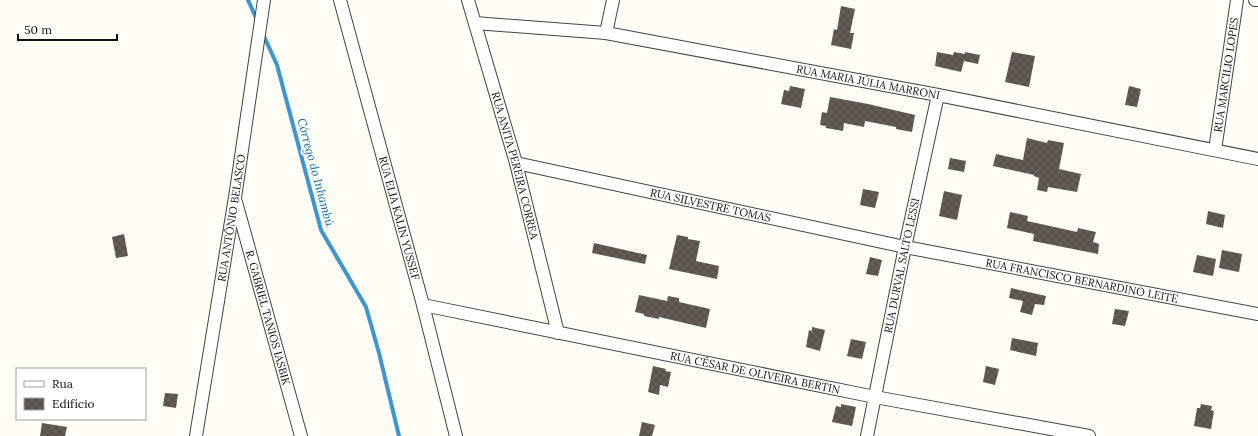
<svg xmlns="http://www.w3.org/2000/svg" width="1258" height="436" font-family="Lora,serif">
<defs>
<pattern id="building-cross-hatch" width="8" height="8" patternUnits="userSpaceOnUse"><rect width="8" height="8" fill="#5a524d"/><path d="M0 0l8 8M0 8l8-8" fill="none" stroke="#6d6662"/></pattern>
</defs>
<rect width="100%" height="100%" fill="#fffdf5"/>
<g fill="none" stroke-linecap="round" stroke-linejoin="round">
<g stroke="#3f96cf" stroke-width="4">
<polyline points="248,0 257,20"/>
<polyline points="263,34 277,65 321,230 366,307 379,353 399,436"/>
</g>
</g>
<g fill="url(#building-cross-hatch)">
<polygon points="841,6 855,9 850,33 854,33 851,49 831,45 834,29 837,30"/>
<polygon points="937,52 953,55 954,52 965,54 965,52 980,55 978,64 964,61 961,72 935,66"/>
<polygon points="1012,52 1035,56 1029,87 1005,82"/>
<polygon points="790,86 805,89 801,108 781,104 784,90 789,91"/>
<polygon points="1129,86 1141,89 1137,107 1125,105"/>
<polygon points="830,97 868,104 915,115 912,132 896,129 896,127 865,121 864,127 844,123 843,131 826,128 826,126 820,125 822,112 827,113"/>
<polygon points="1027,138 1047,143 1048,140 1064,143 1059,169 1081,174 1077,192 1048,187 1047,192 1037,190 1039,178 1034,176 1034,175 993,166 996,154 1023,160"/>
<polygon points="950,158 966,161 964,172 948,169"/>
<polygon points="863,189 879,192 875,208 860,205"/>
<polygon points="944,191 962,195 957,220 939,216"/>
<polygon points="1208,211 1225,215 1223,228 1206,224"/>
<polygon points="1010,212 1028,216 1027,221 1050,226 1077,232 1078,228 1096,232 1093,242 1099,244 1098,254 1033,241 1034,234 1007,228"/>
<polygon points="124,234 128,256 116,258 112,237"/>
<polygon points="677,235 688,237 688,239 700,241 696,261 719,266 717,279 669,269"/>
<polygon points="594,243 647,255 645,264 592,253"/>
<polygon points="1222,250 1242,254 1239,272 1219,268"/>
<polygon points="1197,255 1216,259 1213,276 1193,272"/>
<polygon points="870,257 882,260 878,276 866,274"/>
<polygon points="1011,288 1046,296 1044,305 1035,304 1032,315 1020,312 1023,301 1009,298"/>
<polygon points="639,295 667,301 668,296 679,298 679,302 710,309 706,328 659,317 659,319 644,316 644,314 635,312"/>
<polygon points="1115,309 1129,311 1125,326 1112,324"/>
<polygon points="812,327 825,330 820,351 806,347 809,330 812,331"/>
<polygon points="1012,338 1038,343 1036,356 1010,350"/>
<polygon points="851,339 866,342 862,359 847,356"/>
<polygon points="653,366 666,369 665,371 671,372 668,387 660,385 659,395 648,392"/>
<polygon points="986,366 999,369 995,385 983,382"/>
<polygon points="165,393 178,394 176,408 163,406"/>
<polygon points="841,404 856,407 852,426 832,422 836,406 841,407"/>
<polygon points="1201,404 1212,406 1211,410 1214,411 1211,429 1194,426 1197,408 1200,408"/>
<polygon points="642,422 655,425 652,436 639,436"/>
<polygon points="42,423 67,427 65,436 40,436"/>
</g>
<g fill="none" stroke-linecap="round" stroke-linejoin="round">
<defs>
<g id="minor">
<path id="s1" d="M 340,0 L 423,305 L 456,436"/>
<path id="s2" d="M 468,0 L 516,163 L 558,333"/>
<polyline points="1255,0 1258,0"/>
<path id="s3" d="M 475,23 L 606,33 L 938,95 L 1258,159"/>
<polyline points="606,33 613,0"/>
<path id="s4" d="M 1215,150 L 1237,0"/>
<path id="s5" d="M 516,163 L 905,247 L 1258,314"/>
<path id="s6" d="M 236,202 L 301,436"/>
<path id="s7" d="M 423,305 L 875,397 L 1089,436"/>
<path id="s8" d="M 196,436 L 236,191 L 264,0"/>
<path id="s9" d="M 867,436 L 905,247 L 938,95"/>
</g>
</defs>
<use href="#minor" stroke="#444" stroke-width="14"/>
<use href="#minor" stroke="#fff" stroke-width="12"/>
</g>
<g text-anchor="middle" dominant-baseline="central" stroke-width="4" stroke-linejoin="round" paint-order="stroke">
<g font-size="11" fill="#111" stroke="#fff">
<text stroke="none"><textPath href="#s4" startOffset="76">RUA MARCILIO LOPES</textPath></text>
<text stroke="none"><textPath href="#s3" startOffset="398">RUA MARIA JÚLIA MARRONI</textPath></text>
<text stroke="none"><textPath href="#s2" startOffset="172">RUA ANITA PEREIRA CORREA</textPath></text>
<text stroke="none"><textPath href="#s5" startOffset="199">RUA SILVESTRE TOMAS</textPath></text>
<text stroke="none"><textPath href="#s8" startOffset="221">RUA ANTÔNIO BELASCO</textPath></text>
<text stroke="none"><textPath href="#s1" startOffset="226">RUA ELIA KALIN YUSSEF</textPath></text>
<text stroke="none"><textPath href="#s9" startOffset="174">RUA DURVAL SALTO LESSI</textPath></text>
<text stroke="none"><textPath href="#s5" startOffset="578">RUA FRANCISCO BERNARDINO LEITE</textPath></text>
<text stroke="none"><textPath href="#s6" startOffset="120">R. GABRIEL TANIOS IASBIK</textPath></text>
<text stroke="none"><textPath href="#s7" startOffset="339">RUA CÉSAR DE OLIVEIRA BERTIN</textPath></text>
</g>
<g font-size="12" font-style="italic" fill="#1768a6" stroke="#fff">
<text transform="translate(316 172) rotate(75)">Córrego do Inhambú</text>
</g>
</g>
<rect x="16" y="368" width="130" height="52" fill="#ffffff" stroke="#a0a0a0"/>
<rect x="24" y="381" width="20" height="6" fill="#ffffff" stroke="#a0a0a0"/>
<text x="52" y="388" font-size="12" fill="#111111">Rua</text>
<rect x="24" y="398" width="20" height="12" fill="url(#building-cross-hatch)" stroke="#a0a0a0"/>
<text x="52" y="408" font-size="12" fill="#111111">Edifício</text>
<path d="M18 34v6h99v-6" fill="none" stroke="#111111" stroke-width="2"/>
<text x="24" y="34" font-size="12" fill="#111111" stroke="#ffffff" stroke-width="3" paint-order="stroke">50 m</text>
</svg>
